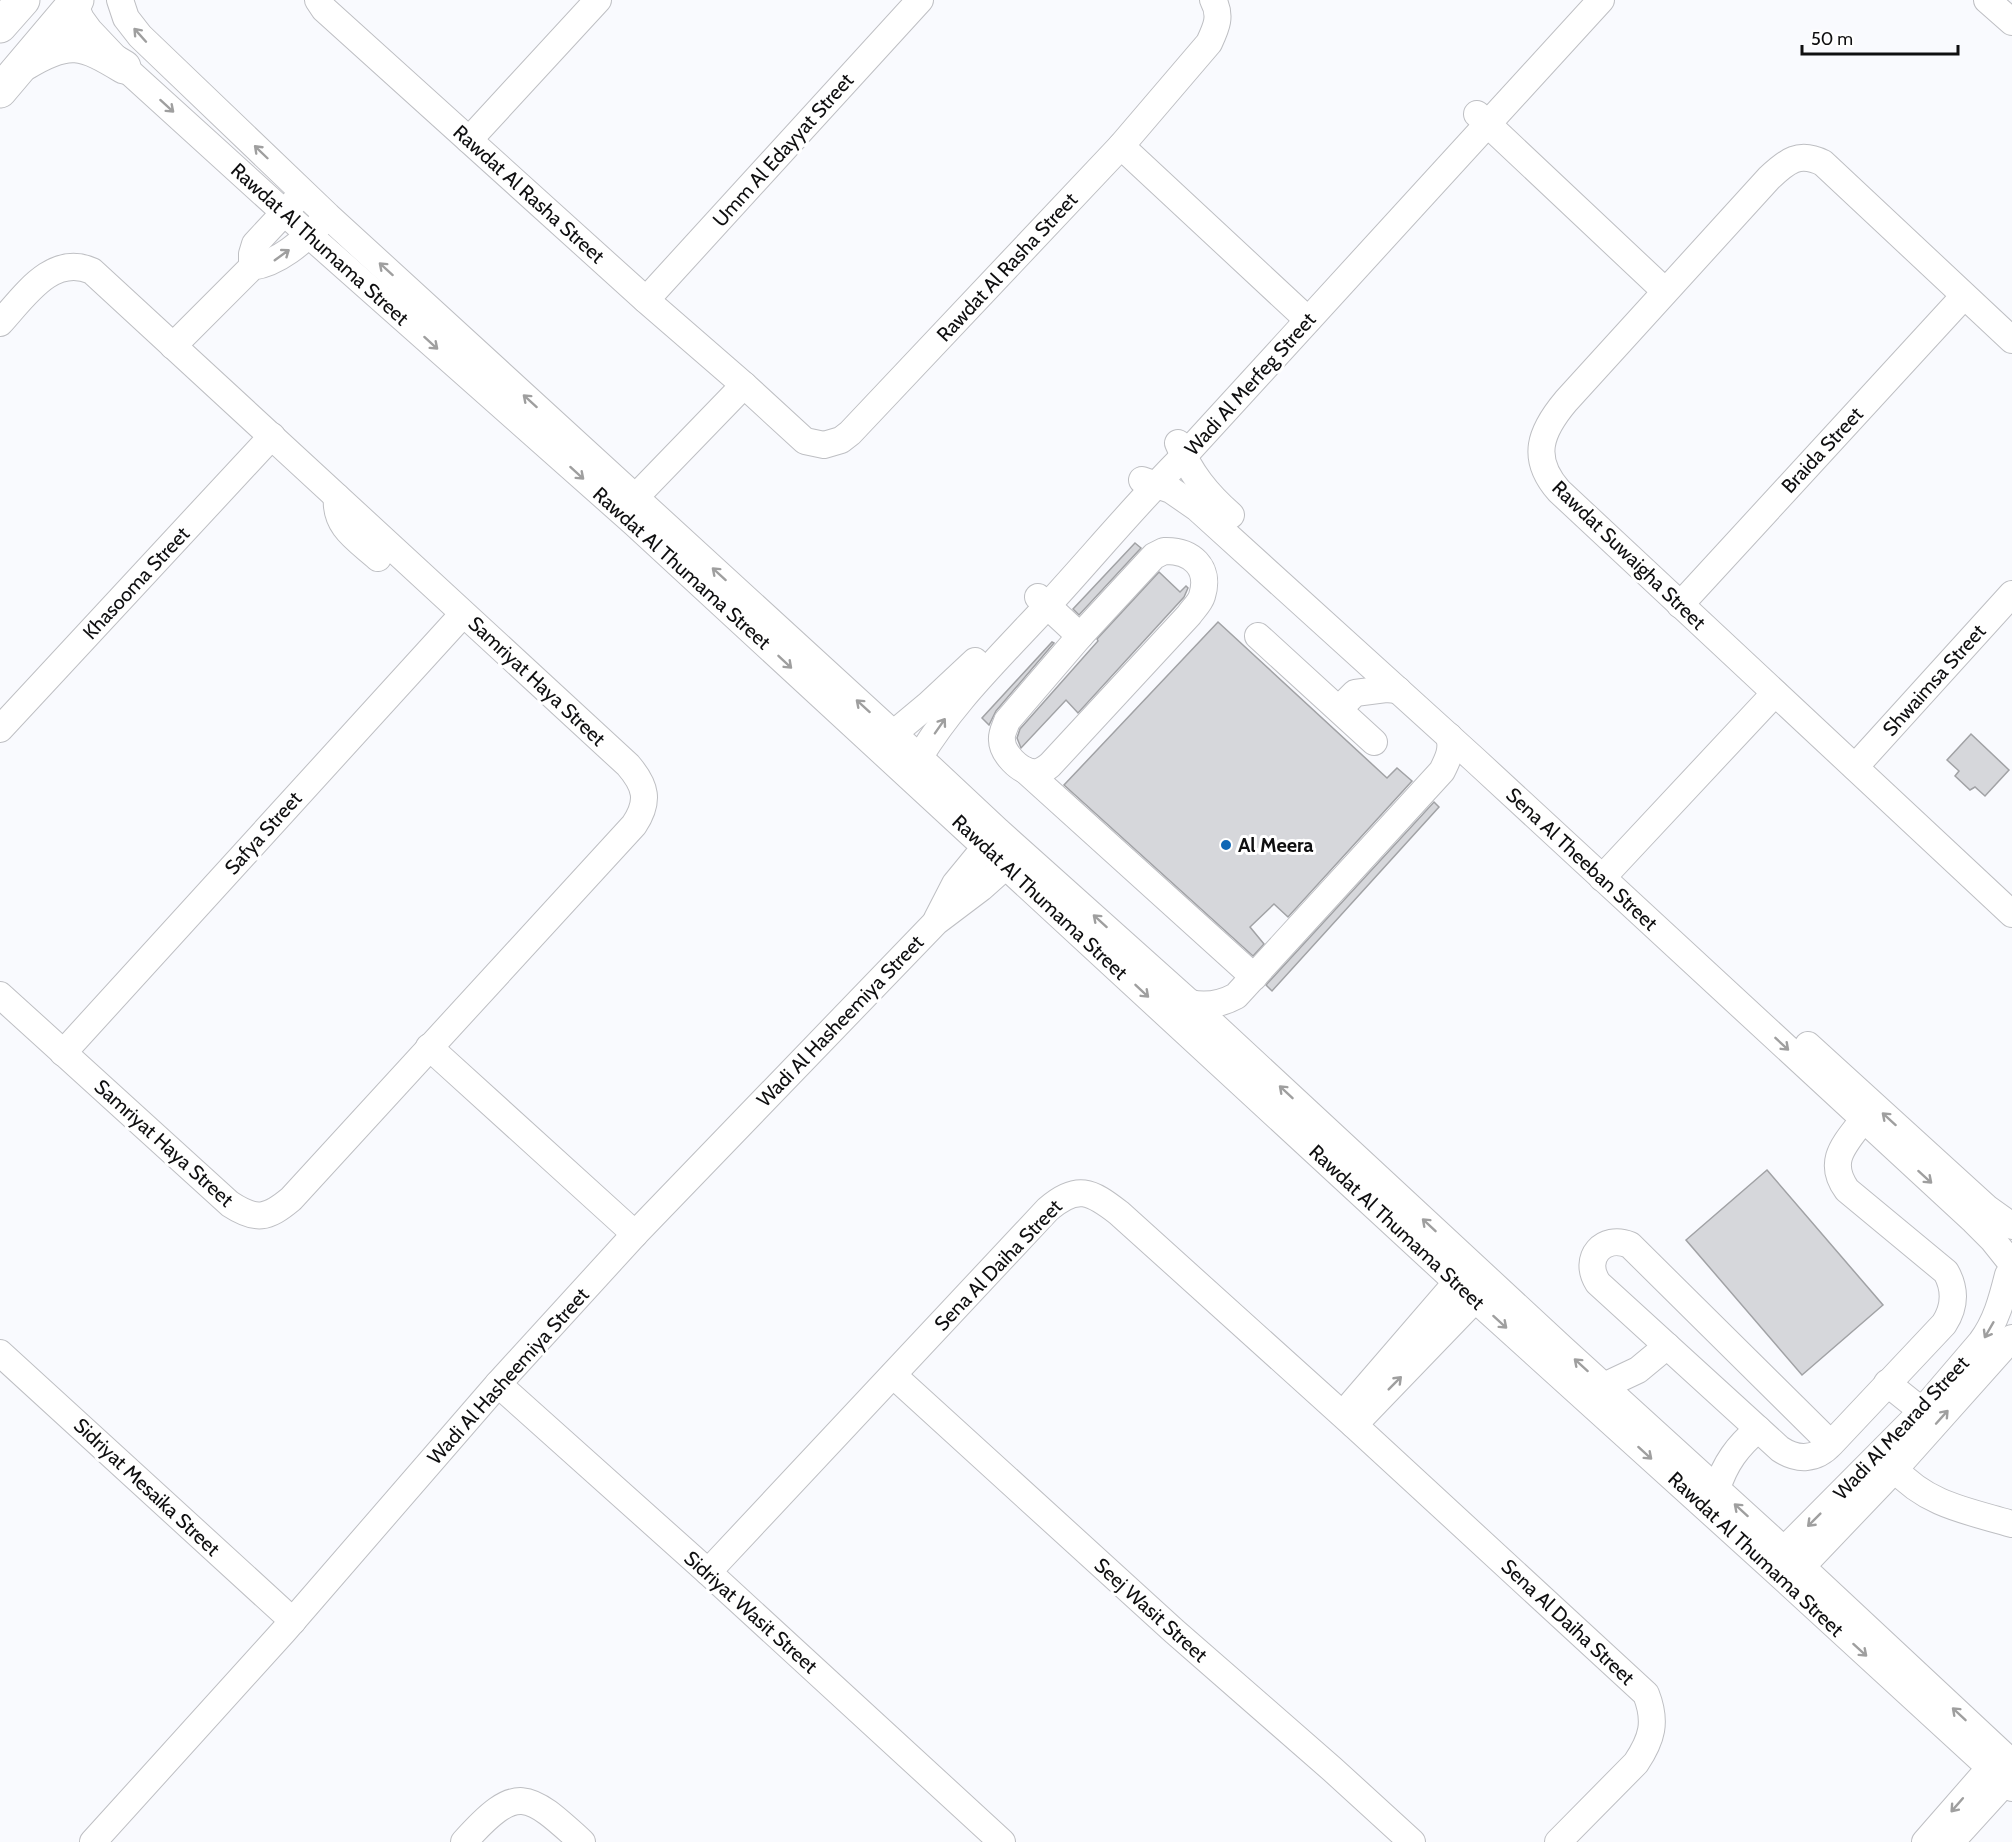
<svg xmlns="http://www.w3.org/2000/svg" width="2012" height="1842" font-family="Cabin,sans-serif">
<rect width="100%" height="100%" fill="#f9fafe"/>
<g fill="#d6d7db" stroke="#a1a2a5" stroke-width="1.5">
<polygon points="1135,543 1141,548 1079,615 1073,609"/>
<polygon points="1159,572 1180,592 1186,586 1188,588 1184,597 1078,713 1066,700 1021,748 1017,738 1020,729 1098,641 1097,639"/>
<polygon points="1218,622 1387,778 1397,768 1412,781 1288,917 1274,904 1250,927 1264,944 1253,956 1064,785"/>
<polygon points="1052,642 1054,643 996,711 989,725 982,718"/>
<polygon points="1971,734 2009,770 1985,796 1975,787 1970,790 1955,776 1959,771 1947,760"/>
<polygon points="1434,802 1439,807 1272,991 1266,985"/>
<polygon points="1767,1170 1883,1305 1802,1375 1686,1240"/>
</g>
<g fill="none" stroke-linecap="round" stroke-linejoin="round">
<defs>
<g id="minor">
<polyline points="120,0 126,18 140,36 328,216 919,757 998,831 1190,1003 1562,1348 1784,1550 2012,1763"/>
<path d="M 318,0 L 324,9 L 646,300 L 744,385 L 805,441 L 824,445 L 841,440 L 850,433 L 1121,146 L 1209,43 C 1216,28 1222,16 1213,0"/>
<polyline points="1987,0 2012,22"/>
<polyline points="74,3 81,19 89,30 124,67 309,235 634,523 1476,1300 1769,1565 2012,1788"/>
<polyline points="1477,114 1665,291"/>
<polyline points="469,140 598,0"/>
<polyline points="1121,146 1308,320"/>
<polyline points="252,267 252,254 255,244 296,200"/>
<polyline points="646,300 920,0"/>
<path d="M 0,323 C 24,297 52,253 92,271 L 628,765 C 646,786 650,801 634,825 L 291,1199 C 267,1219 256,1221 230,1204 L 0,995"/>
<path d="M 2012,340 L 1823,163 C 1799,151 1787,161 1769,178 L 1566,401 C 1540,432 1530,458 1559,491 L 2012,914"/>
<path d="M 173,346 L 252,267 C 279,263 302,242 321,223"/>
<path d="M 1178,443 C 1190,473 1207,494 1231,515"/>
<polyline points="1142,480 1171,490 1197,508 1475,760 1974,1221 1992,1239 2008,1259"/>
<path d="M 337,497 C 334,527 358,540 378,558"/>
<polyline points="623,510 744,385"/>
<path d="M 1164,551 C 1191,550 1211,567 1202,596 C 1200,603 1193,609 1189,615 L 1050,765 C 1045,769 1040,773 1033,772 C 1020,772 1002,753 1002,740 C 1001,734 1005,727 1007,721 L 1080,636 L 1154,556 Z"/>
<polyline points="1038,597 1080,636"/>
<polyline points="1680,605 1964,296"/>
<polyline points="1258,636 1374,742"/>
<polyline points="1339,709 1355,693 1386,689 1398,690"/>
<polyline points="0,729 272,436"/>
<polyline points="881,744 929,704 975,661"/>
<polyline points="1855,767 2012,594"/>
<path d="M 912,770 C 947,707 999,658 1048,605 C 1093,556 1136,504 1183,457 L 1601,0"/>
<polyline points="1025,770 1254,977"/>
<polyline points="1602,878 1775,693"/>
<polyline points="937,919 955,884 996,834"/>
<path d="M 1190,1003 C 1207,1007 1221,1004 1236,996 L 1442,771 C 1448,759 1453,749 1449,736"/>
<polyline points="1808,1045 1987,1208 2012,1226"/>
<polyline points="429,1047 635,1234"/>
<polyline points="63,1053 463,614"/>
<polyline points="0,1353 293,1621"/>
<polyline points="893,1375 1174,1631 1332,1769 1412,1842"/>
<polyline points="1887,1383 1922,1411"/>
<polyline points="498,1384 708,1572 1002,1842"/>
<polyline points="1604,1386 1638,1370 1667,1346"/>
<polyline points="1349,1407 1468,1269"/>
<polyline points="1354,1425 1487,1287"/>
<path d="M 1831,1444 L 1630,1245 C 1603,1234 1582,1258 1598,1283 L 1780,1449 C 1798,1461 1816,1460 1831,1444 L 1944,1324 C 1955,1307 1956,1290 1946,1272 L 1847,1190 C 1826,1161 1845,1144 1863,1120"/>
<path d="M 1895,1469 C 1927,1505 1968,1511 2012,1524"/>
<path d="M 1717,1489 C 1725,1463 1738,1446 1758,1429"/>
<path d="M 1773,1561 L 1922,1411 L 1981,1342 C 1996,1322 2002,1299 2008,1275"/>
<path d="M 708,1572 L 1048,1209 C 1077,1184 1091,1191 1119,1213 L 1354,1425 L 1646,1694 C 1657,1722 1652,1739 1636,1763 L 1558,1842"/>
<polyline points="1791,1578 1895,1469 2012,1338"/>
<polyline points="93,1842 284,1631 498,1384 635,1234 936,922 981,888 1017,856"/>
<path d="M 464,1842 C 517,1783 527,1792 582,1842"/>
<polyline points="1925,1842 2001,1755"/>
<polyline points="1951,1842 2012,1775"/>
</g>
<g id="major">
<polyline points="0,26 23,0"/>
<path d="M 26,63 C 69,37 83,42 124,67"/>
<polyline points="0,91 77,0"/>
</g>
</defs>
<use href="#minor" stroke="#bebfc3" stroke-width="28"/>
<use href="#major" stroke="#bebfc3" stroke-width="35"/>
<use href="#minor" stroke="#fff" stroke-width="26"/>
<use href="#major" stroke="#fff" stroke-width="33"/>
</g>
<defs><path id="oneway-shaft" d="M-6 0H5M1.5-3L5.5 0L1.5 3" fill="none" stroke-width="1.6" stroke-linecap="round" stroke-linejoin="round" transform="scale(1.5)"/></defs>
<g stroke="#9f9f9f">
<use href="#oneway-shaft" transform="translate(140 35) rotate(-132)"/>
<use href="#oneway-shaft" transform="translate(167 106) rotate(42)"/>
<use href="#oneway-shaft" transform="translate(261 152) rotate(-136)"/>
<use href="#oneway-shaft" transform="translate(282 255) rotate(-36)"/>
<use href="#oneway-shaft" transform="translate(386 269) rotate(-138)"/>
<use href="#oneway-shaft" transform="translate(431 343) rotate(42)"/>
<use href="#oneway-shaft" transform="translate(530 401) rotate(-138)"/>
<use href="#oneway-shaft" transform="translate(577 473) rotate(42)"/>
<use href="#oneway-shaft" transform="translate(719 574) rotate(-138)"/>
<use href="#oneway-shaft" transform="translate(785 662) rotate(43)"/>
<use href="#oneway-shaft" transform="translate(863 706) rotate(-138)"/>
<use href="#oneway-shaft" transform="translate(940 726) rotate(-55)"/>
<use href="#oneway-shaft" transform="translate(1100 921) rotate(-138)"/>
<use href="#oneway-shaft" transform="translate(1142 991) rotate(43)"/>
<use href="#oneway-shaft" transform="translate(1782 1044) rotate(43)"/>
<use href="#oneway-shaft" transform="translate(1286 1092) rotate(-137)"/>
<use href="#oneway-shaft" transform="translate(1889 1119) rotate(-138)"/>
<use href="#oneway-shaft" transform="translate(1925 1177) rotate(42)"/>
<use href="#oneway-shaft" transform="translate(1429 1225) rotate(-137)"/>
<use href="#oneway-shaft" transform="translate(1500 1322) rotate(42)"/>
<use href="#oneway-shaft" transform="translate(1989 1330) rotate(120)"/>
<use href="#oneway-shaft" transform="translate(1581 1365) rotate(-138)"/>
<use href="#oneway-shaft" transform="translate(1395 1383) rotate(-45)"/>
<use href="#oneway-shaft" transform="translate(1942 1417) rotate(-48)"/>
<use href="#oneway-shaft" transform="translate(1645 1453) rotate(42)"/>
<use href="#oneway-shaft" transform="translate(1741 1510) rotate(-138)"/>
<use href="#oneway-shaft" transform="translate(1814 1520) rotate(135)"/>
<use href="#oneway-shaft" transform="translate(1860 1650) rotate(42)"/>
<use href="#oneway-shaft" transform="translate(1959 1714) rotate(-137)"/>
<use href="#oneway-shaft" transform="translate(1957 1805) rotate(131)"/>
</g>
<circle fill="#0f67b5" stroke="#fff" stroke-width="2" cx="1226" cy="845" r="6"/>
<g text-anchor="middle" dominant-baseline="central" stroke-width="6" stroke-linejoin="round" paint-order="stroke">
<g font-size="20" fill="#0f0f10" stroke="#fff">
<text transform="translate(783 150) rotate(-48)">Umm Al Edayyat Street</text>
<text transform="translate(529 194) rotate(42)">Rawdat Al Rasha Street</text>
<text transform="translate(320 244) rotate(42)">Rawdat Al Thumama Street</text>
<text transform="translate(1007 267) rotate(-47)">Rawdat Al Rasha Street</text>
<text transform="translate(1250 384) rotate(-48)">Wadi Al Merfeg Street</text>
<text transform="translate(1822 450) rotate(-47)">Braida Street</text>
<text transform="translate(1629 555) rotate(44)">Rawdat Suwaigha Street</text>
<text transform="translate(682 568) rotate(42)">Rawdat Al Thumama Street</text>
<text transform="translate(136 583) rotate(-47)">Khasooma Street</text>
<text transform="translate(1934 680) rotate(-48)">Shwaimsa Street</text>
<text transform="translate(537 681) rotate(43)">Samriyat Haya Street</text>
<text transform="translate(263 833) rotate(-48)">Safya Street</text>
<text transform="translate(1582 859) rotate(43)">Sena Al Theeban Street</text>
<text transform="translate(1040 897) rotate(43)">Rawdat Al Thumama Street</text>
<text transform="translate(840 1021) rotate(-46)">Wadi Al Hasheemiya Street</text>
<text transform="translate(164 1143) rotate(42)">Samriyat Haya Street</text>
<text transform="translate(1397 1227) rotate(43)">Rawdat Al Thumama Street</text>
<text transform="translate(998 1265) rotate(-46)">Sena Al Daiha Street</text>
<text transform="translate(508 1376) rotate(-48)">Wadi Al Hasheemiya Street</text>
<text transform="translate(1901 1428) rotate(-47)">Wadi Al Mearad Street</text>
<text transform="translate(147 1487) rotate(43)">Sidriyat Mesaika Street</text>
<text transform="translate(1756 1554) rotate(43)">Rawdat Al Thumama Street</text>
<text transform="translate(1151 1610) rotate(42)">Seej Wasit Street</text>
<text transform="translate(751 1612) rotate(42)">Sidriyat Wasit Street</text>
<text transform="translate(1568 1622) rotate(43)">Sena Al Daiha Street</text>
</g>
<g font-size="20" font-weight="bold" fill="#0f0f10" stroke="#fff" text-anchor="start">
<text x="1238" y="845">Al Meera</text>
</g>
</g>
<path d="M1802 45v9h156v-9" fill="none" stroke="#0f0f10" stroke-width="3"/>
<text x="1811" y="45" font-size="18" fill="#0f0f10" stroke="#ffffff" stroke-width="4.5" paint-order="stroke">50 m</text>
</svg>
